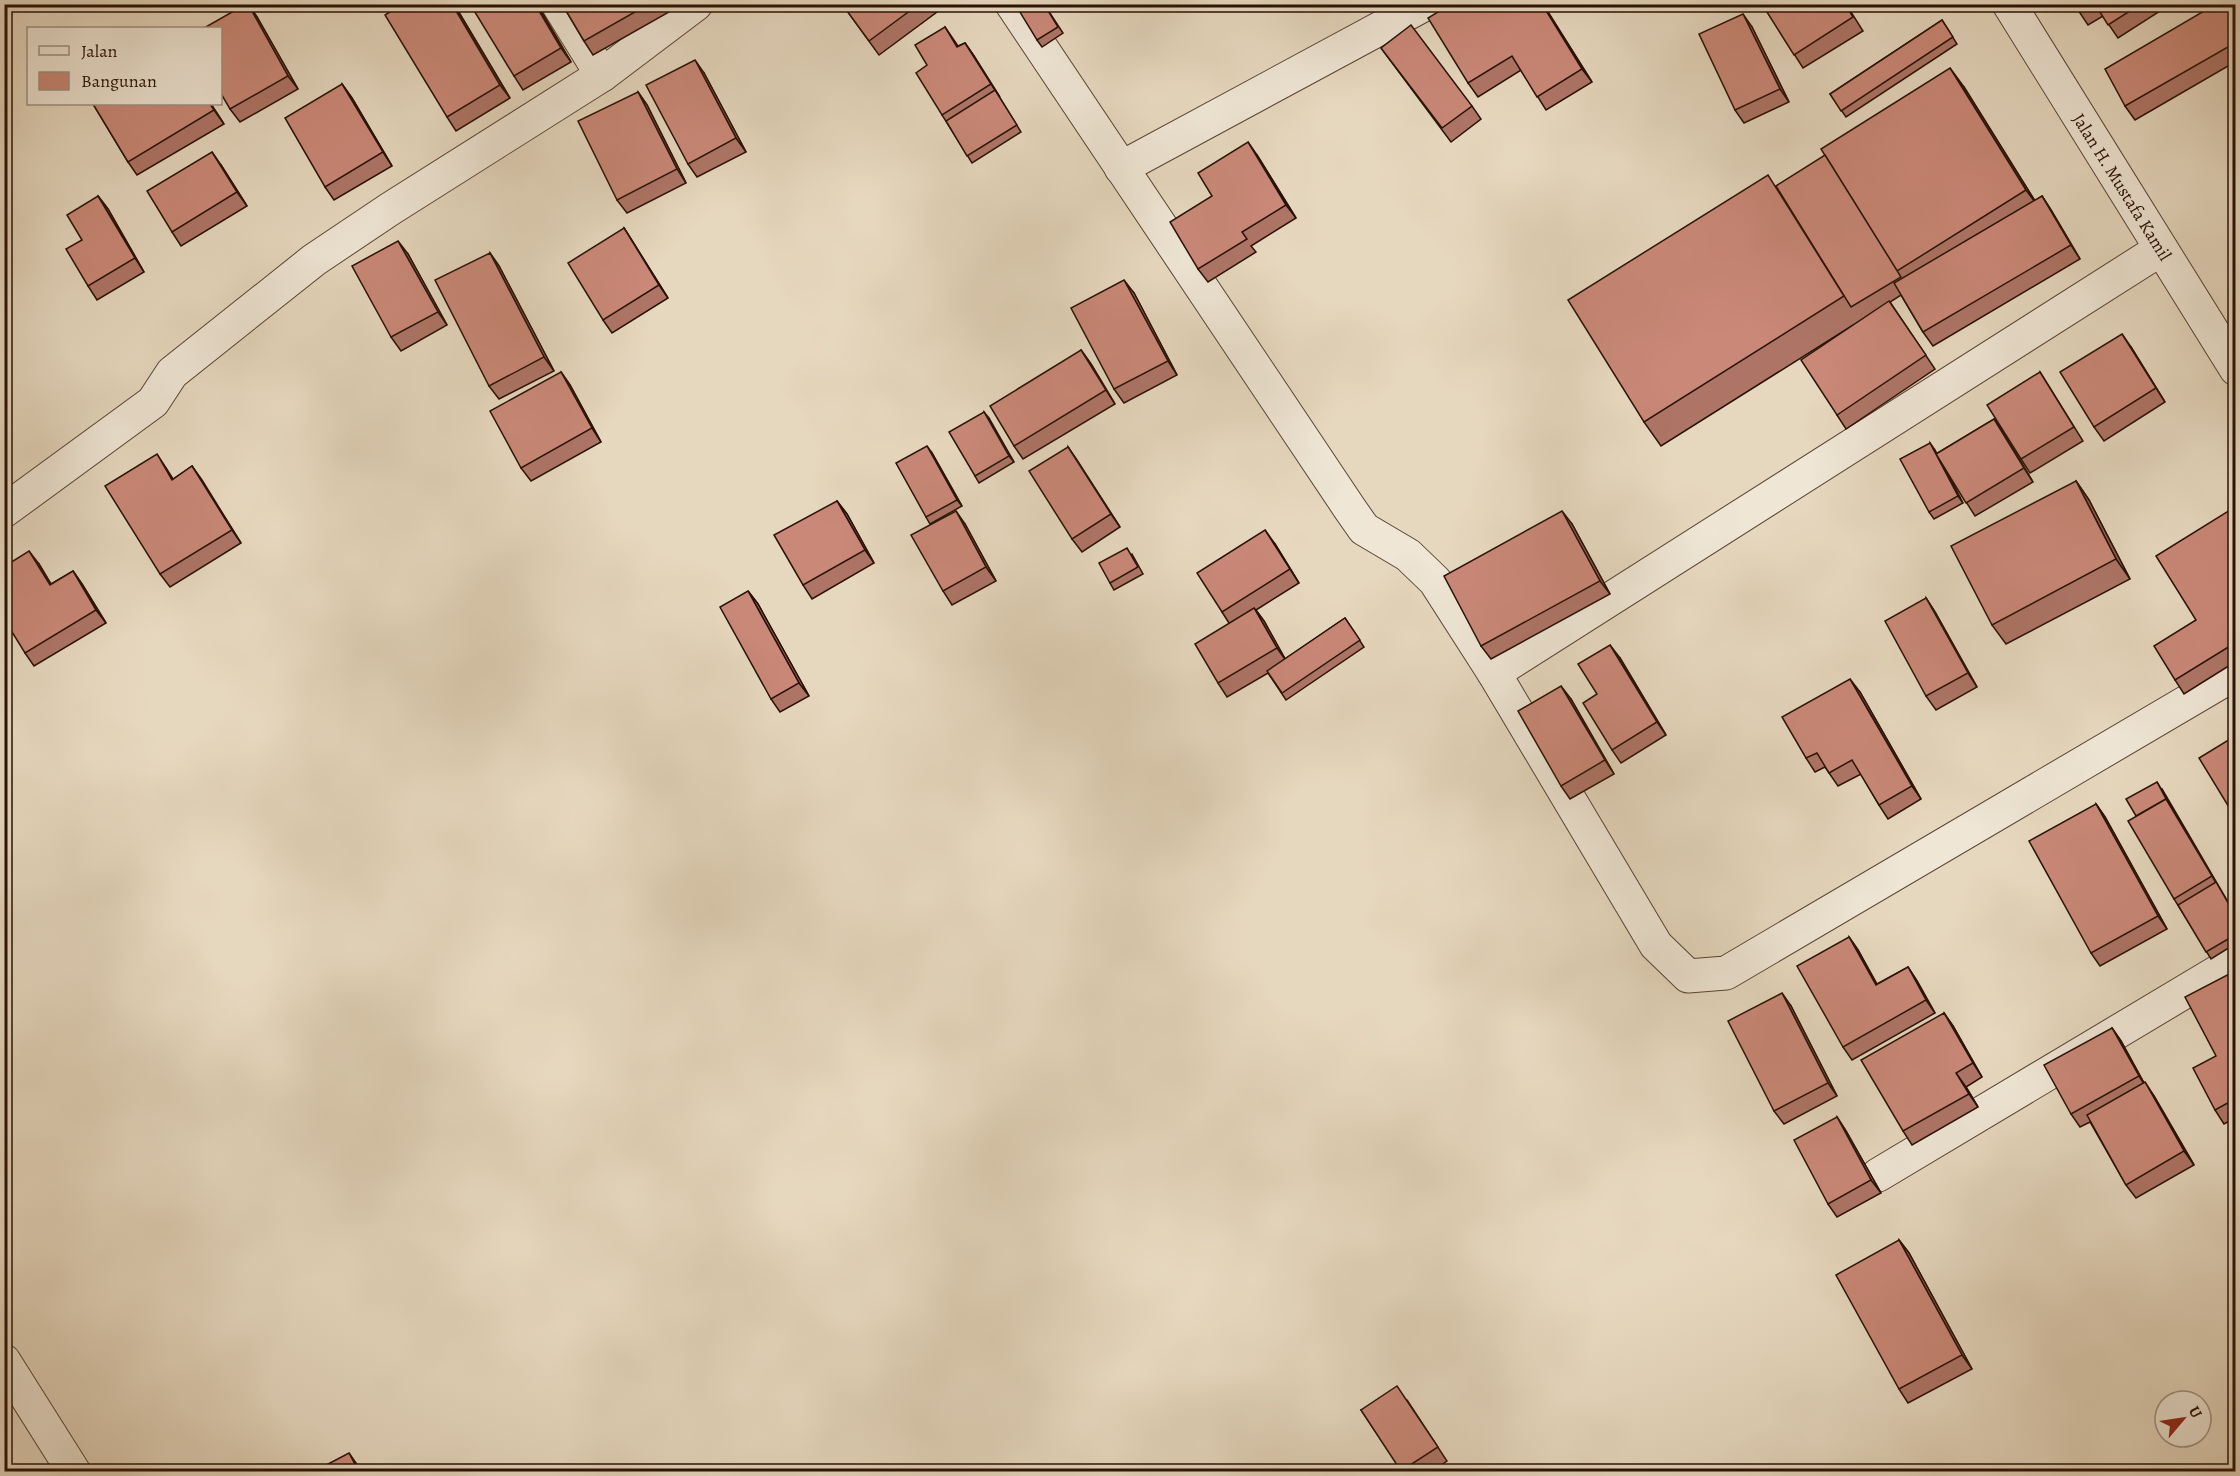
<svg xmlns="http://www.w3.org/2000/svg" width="2240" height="1476" font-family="Alegreya,serif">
<rect width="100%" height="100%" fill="#e6d8bf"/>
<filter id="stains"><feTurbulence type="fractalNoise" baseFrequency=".00333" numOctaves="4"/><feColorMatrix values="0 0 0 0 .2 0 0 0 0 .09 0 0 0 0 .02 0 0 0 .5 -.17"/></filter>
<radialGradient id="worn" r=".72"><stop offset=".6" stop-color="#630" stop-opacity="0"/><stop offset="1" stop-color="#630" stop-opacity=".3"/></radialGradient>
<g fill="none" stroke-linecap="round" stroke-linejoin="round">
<defs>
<g id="minor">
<polyline points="558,4 602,75"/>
<polyline points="1012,4 1350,509 1364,529 1408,555 1435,581 1494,673 1656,945 1688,976 1726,973 2236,673"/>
<polyline points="1121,168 1425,4"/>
<polyline points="4,511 153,402 172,373 314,260 390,209 602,75 696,4"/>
<polyline points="1494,673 2161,249"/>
<polyline points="1878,1175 2236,961"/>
<polyline points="4,1361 74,1472"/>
</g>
<polyline id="tertiary" points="2009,4 2236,369"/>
</defs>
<use href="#minor" stroke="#584334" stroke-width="35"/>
<use href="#tertiary" stroke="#584334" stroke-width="35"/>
<use href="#minor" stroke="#efe6d5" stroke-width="33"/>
<use href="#tertiary" stroke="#efe6d5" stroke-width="33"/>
</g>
<g fill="#ae7567" stroke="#291106" stroke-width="1.5">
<polygon points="248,4 257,17 298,89 240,122 230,109"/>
<polygon points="454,4 510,98 456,131 447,117"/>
<polygon points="537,4 571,62 523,90 514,76"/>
<polygon points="562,4 665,4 669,12 593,55 584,41"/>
<polygon points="842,4 938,4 941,9 879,55"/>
<polygon points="1044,4 1063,33 1042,47 1037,40"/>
<polygon points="1451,4 1543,4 1592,82 1546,110 1521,70 1478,97 1468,83"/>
<polygon points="1762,4 1846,4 1863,31 1803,68"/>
<polygon points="2074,4 2171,4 2118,38 2103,16 2088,25"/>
<polygon points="2232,14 2235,20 2235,62 2135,120 2125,106"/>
<polygon points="1942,20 1957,44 1846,117 1830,94"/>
<polygon points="945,27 958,46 965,43 974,56 1021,132 972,163 942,115 927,65"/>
<polygon points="1752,27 1789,102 1744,123 1735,110"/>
<polygon points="1381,48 1472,106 1481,119 1451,142"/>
<polygon points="704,73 746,152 697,177 688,164"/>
<polygon points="342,84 352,98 392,166 334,200 325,187"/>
<polygon points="1964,87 2035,201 2042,196 2051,210 2080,259 1933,346 1923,332 1901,295 1890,302 1935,369 1846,429 1837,415 1853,325 1661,446 1644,422 1776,186"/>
<polygon points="638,92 647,105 686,183 627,213 617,200"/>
<polygon points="93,104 211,104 224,124 137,175 128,162"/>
<polygon points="1257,155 1296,218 1251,246 1256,252 1208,282 1198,269 1212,196"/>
<polygon points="221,165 247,206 181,246 172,232"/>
<polygon points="98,196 108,209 144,272 97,300 88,286 82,240"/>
<polygon points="624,228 668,298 612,333 603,320"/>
<polygon points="490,253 499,266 554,371 499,399 489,386"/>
<polygon points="408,254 447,325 401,351 391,337"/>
<polygon points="1134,293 1177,375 1124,403 1114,389"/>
<polygon points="2131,347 2165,402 2104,441 2094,427"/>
<polygon points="1081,350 1091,364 1115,404 1023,459 1014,446"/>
<polygon points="561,372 570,385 601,442 531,481 521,468"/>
<polygon points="2040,372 2083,441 2030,473 2021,459"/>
<polygon points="984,412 1014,462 979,483 975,476"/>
<polygon points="1994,419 2003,432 2033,482 1975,516 1944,467 1963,503 1934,519 1929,512 1930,443 1936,454"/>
<polygon points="1068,447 1120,527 1082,552 1072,539"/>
<polygon points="932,453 962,506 930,524 926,517"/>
<polygon points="192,466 241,543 170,587 160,574 166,468 173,479"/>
<polygon points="2076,481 2089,500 2130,579 2006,644 1992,625"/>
<polygon points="837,501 847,514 874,563 812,599 803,585"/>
<polygon points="2235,507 2235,662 2184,694 2175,680"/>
<polygon points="965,524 996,581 952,605 943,591"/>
<polygon points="1572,524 1610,594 1491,659 1481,646"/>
<polygon points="1275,544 1299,583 1256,610 1264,621 1285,659 1345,618 1364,647 1286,700 1268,673 1227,697 1218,683 1229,623 1222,612"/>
<polygon points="1132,554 1143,574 1114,590 1110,583"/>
<polygon points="39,564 51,584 73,571 82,584 106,623 34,666 25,653"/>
<polygon points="748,591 758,604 809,696 780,712 771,699"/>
<polygon points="1926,598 1935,612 1977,687 1936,710 1926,696"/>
<polygon points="1620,658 1666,735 1621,763 1612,750 1597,694"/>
<polygon points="1860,692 1921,799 1888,819 1879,805 1861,774 1838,786 1825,767 1815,772 1806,758"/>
<polygon points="1571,699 1614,774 1570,799 1561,786"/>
<polygon points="2162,789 2235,914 2235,944 2211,959 2174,899 2136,816"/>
<polygon points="2096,804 2105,817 2167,929 2100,966 2091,953"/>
<polygon points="1849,937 1858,950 1877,984 1908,967 1917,981 1935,1013 1852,1060 1843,1047"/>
<polygon points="2235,971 2235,1118 2224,1124 2215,1110 2216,1056"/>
<polygon points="1791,1006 1837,1096 1784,1124 1774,1111"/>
<polygon points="1944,1013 1953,1026 1982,1077 1966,1087 1978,1107 1912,1145 1903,1131"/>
<polygon points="2112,1028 2121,1041 2144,1083 2154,1096 2194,1165 2136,1198 2126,1185 2090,1122 2080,1127 2071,1114"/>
<polygon points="1837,1117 1846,1131 1881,1193 1837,1217 1828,1204"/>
<polygon points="1899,1240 1909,1253 1972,1369 1908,1403 1899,1389"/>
<polygon points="1407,1400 1447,1461 1431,1472 1402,1472 1361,1410"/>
</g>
<g fill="#8d5f54" stroke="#291106" stroke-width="1.5">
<polygon points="248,4 257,17 298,89 288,76"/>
<polygon points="452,4 454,4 510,98 500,85"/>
<polygon points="535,4 537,4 571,62 561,48"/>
<polygon points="1542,4 1543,4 1592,82 1582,69"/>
<polygon points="2225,4 2235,20 2235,23"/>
<polygon points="1743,14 1752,27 1789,102 1780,89"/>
<polygon points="965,43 974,56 1000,97 991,84"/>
<polygon points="695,60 704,73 746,152 736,138"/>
<polygon points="1950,68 1964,87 2040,209 2026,190"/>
<polygon points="342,84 352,98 392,166 383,152"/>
<polygon points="638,92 647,105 686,183 677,169"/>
<polygon points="210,104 211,104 224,124 214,110"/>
<polygon points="1248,142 1257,155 1296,218 1286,205"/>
<polygon points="212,152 221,165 247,206 237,192"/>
<polygon points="98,196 108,209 144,272 135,258"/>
<polygon points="2042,196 2051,210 2080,259 2071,245"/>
<polygon points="624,228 633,242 668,298 659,285"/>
<polygon points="398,241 408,254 447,325 438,312"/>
<polygon points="490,253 499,266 554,371 544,357"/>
<polygon points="1124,280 1134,293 1177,375 1168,361"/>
<polygon points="2122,334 2131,347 2165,402 2156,388"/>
<polygon points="1081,350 1091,364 1115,404 1106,390"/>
<polygon points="561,372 570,385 601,442 592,428"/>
<polygon points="984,412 989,418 1014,462 1009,456"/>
<polygon points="1994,419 2003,432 2033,482 2024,468"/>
<polygon points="1930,443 1935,450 1963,503 1958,496"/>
<polygon points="927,446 932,453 962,506 957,500"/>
<polygon points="1068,447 1077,460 1120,527 1111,514"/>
<polygon points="157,454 166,468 181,493 172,480"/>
<polygon points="192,466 202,480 241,543 232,530"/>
<polygon points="2076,481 2089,500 2130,579 2116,559"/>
<polygon points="837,501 847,514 874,563 865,550"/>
<polygon points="956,511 965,524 996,581 986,567"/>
<polygon points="1562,511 1572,524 1610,594 1600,581"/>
<polygon points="1265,530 1275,544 1299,583 1290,569"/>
<polygon points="29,551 39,564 59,598 50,585"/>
<polygon points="73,571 82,584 106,623 96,610"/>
<polygon points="748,591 758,604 809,696 799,683"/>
<polygon points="1926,598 1935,612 1977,687 1968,673"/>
<polygon points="1254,608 1264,621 1287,662 1277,648"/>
<polygon points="1610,645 1620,658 1666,735 1657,722"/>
<polygon points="1850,679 1860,692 1921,799 1912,786"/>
<polygon points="1561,686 1571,699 1614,774 1605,760"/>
<polygon points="2157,782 2175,812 2235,915 2212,876"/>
<polygon points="2096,804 2105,817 2167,929 2158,916"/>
<polygon points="1849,937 1858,950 1885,999 1876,985"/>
<polygon points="1908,967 1917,981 1935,1013 1926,1000"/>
<polygon points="1782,993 1791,1006 1837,1096 1828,1083"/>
<polygon points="1944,1013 1953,1026 1982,1077 1973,1063"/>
<polygon points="2112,1028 2121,1041 2148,1090 2139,1076"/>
<polygon points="1956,1073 1966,1087 1978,1107 1969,1094"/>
<polygon points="2145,1082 2154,1096 2194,1165 2184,1151"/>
<polygon points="1837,1117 1846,1131 1881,1193 1871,1180"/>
<polygon points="1899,1240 1909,1253 1972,1369 1962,1355"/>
<polygon points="349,1453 358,1466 361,1472 359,1472"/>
</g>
<g fill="#ca8878" stroke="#291106" stroke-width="1.5">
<polygon points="246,4 248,4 288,76 230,109 220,92 220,28 204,28"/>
<polygon points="402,4 452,4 500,85 447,117 385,15"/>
<polygon points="480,4 535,4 561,48 514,76 473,9"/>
<polygon points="562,4 649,4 584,41"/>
<polygon points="842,4 919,4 869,41"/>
<polygon points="1015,4 1044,4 1058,27 1037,40"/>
<polygon points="1451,4 1542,4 1582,69 1537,97 1512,56 1468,83 1428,18"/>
<polygon points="1762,4 1845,4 1853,17 1794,55"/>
<polygon points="2074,4 2090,4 2078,11"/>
<polygon points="2095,4 2141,4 2108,25"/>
<polygon points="2216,4 2225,4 2235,23 2235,43 2125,106 2105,69"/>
<polygon points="1743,14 1780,89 1735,110 1699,34"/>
<polygon points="1942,20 1953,37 1841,111 1830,94"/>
<polygon points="1411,25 1472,106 1442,128 1381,48"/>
<polygon points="945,27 957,47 965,43 991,84 942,115 916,73 927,65 915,45"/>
<polygon points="695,60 736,138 688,164 646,85"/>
<polygon points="1950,68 2026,190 1897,271 1821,149"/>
<polygon points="342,84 383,152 325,187 285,118"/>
<polygon points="995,90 1017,125 967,156 946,121"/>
<polygon points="638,92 677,169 617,200 578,121"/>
<polygon points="93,104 210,104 214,110 128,162"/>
<polygon points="1248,142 1286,205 1242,232 1247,239 1198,269 1170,222 1212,196 1198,173"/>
<polygon points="212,152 237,192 172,232 147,191"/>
<polygon points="1825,155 1901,277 1851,307 1776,186"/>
<polygon points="1768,175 1844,296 1644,422 1568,300"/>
<polygon points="98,196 135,258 88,286 66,249 82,240 67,215"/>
<polygon points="2042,196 2071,245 1923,332 1894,283"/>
<polygon points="624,228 659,285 603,320 568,263"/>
<polygon points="398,241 438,312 391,337 352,266"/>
<polygon points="490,253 544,357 489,386 435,280"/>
<polygon points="1124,280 1168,361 1114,389 1071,308"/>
<polygon points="1889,301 1926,355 1837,415 1801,360"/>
<polygon points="2122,334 2156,388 2094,427 2060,372"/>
<polygon points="1081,350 1106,390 1014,446 990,406"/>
<polygon points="561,372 592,428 521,468 490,411"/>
<polygon points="2040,372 2074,427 2021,459 1987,405"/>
<polygon points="984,412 1009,456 975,476 949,432"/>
<polygon points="1994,419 2024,468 1966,503 1936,454"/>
<polygon points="1930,443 1958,496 1929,512 1900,459"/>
<polygon points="927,446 957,500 926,517 896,463"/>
<polygon points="1068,447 1111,514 1072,539 1029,471"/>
<polygon points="157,454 172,480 192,466 232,530 160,574 105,486"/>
<polygon points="2076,481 2116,559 1992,625 1951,546"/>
<polygon points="837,501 865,550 803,585 774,535"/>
<polygon points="2235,507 2235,643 2175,680 2154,646 2196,620 2156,556"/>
<polygon points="956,511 986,567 943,591 911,535"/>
<polygon points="1562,511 1600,581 1481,646 1444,576"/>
<polygon points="1265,530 1290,569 1222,612 1197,573"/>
<polygon points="1127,548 1138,567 1110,583 1099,563"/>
<polygon points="29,551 50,585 73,571 96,610 25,653 4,619 4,559 6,558 10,563"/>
<polygon points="748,591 799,683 771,699 720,607"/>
<polygon points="1926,598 1968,673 1926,696 1885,621"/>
<polygon points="1254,608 1277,648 1218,683 1195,644"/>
<polygon points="1345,618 1360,640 1282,693 1267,671"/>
<polygon points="1610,645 1657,722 1612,750 1583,703 1597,694 1578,664"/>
<polygon points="1850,679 1912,786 1879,805 1852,760 1829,773 1817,753 1806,758 1782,717"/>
<polygon points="1561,686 1605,760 1561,786 1518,711"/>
<polygon points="2235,736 2235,817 2199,758"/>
<polygon points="2157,782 2166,799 2136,816 2126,799"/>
<polygon points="2166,799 2212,876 2174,899 2128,821"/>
<polygon points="2096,804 2158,916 2091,953 2029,841"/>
<polygon points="2216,882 2235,915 2235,935 2206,952 2178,905"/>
<polygon points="1849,937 1876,985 1908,967 1926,1000 1843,1047 1797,966"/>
<polygon points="2235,971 2235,1099 2215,1110 2193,1068 2216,1056 2185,997"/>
<polygon points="1782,993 1828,1083 1774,1111 1728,1021"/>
<polygon points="1944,1013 1973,1063 1956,1073 1969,1094 1903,1131 1861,1060"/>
<polygon points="2112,1028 2139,1076 2071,1114 2044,1065"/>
<polygon points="2145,1082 2184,1151 2126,1185 2087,1115"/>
<polygon points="1837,1117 1871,1180 1828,1204 1794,1140"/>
<polygon points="1899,1240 1962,1355 1899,1389 1836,1275"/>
<polygon points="1397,1386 1438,1447 1401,1471 1361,1410"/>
<polygon points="349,1453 359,1472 313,1472"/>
</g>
<g text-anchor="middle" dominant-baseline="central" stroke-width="5" stroke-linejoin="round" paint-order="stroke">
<g font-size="18" fill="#291106" stroke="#efe6d5">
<text transform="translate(2122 187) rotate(58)">Jalan H. Mustafa Kamil</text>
</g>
</g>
<rect width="2240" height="1476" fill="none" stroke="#e6d8bf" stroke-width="24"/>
<rect x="6" y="6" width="2228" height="1464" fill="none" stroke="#291106" stroke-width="3"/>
<rect x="12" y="12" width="2216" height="1452" fill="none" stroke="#291106" stroke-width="1.5"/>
<rect x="27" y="27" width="195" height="78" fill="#efe6d5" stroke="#a09182" stroke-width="1.5"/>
<rect x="39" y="46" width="30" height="9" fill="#efe6d5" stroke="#a09182" stroke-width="1.5"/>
<text x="81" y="57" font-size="18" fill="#291106">Jalan</text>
<rect x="39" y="72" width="30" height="18" fill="#ca8878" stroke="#a09182" stroke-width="1.5"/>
<text x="81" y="87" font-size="18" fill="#291106">Bangunan</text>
<g transform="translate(2183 1419) rotate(61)"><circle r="28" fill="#efe6d5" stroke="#a09182" stroke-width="1.5"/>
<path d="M0-4.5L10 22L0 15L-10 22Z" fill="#8f2418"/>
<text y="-9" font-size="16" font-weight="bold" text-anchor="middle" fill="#291106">U</text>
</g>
<rect width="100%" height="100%" filter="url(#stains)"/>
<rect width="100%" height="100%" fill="url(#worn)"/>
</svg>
